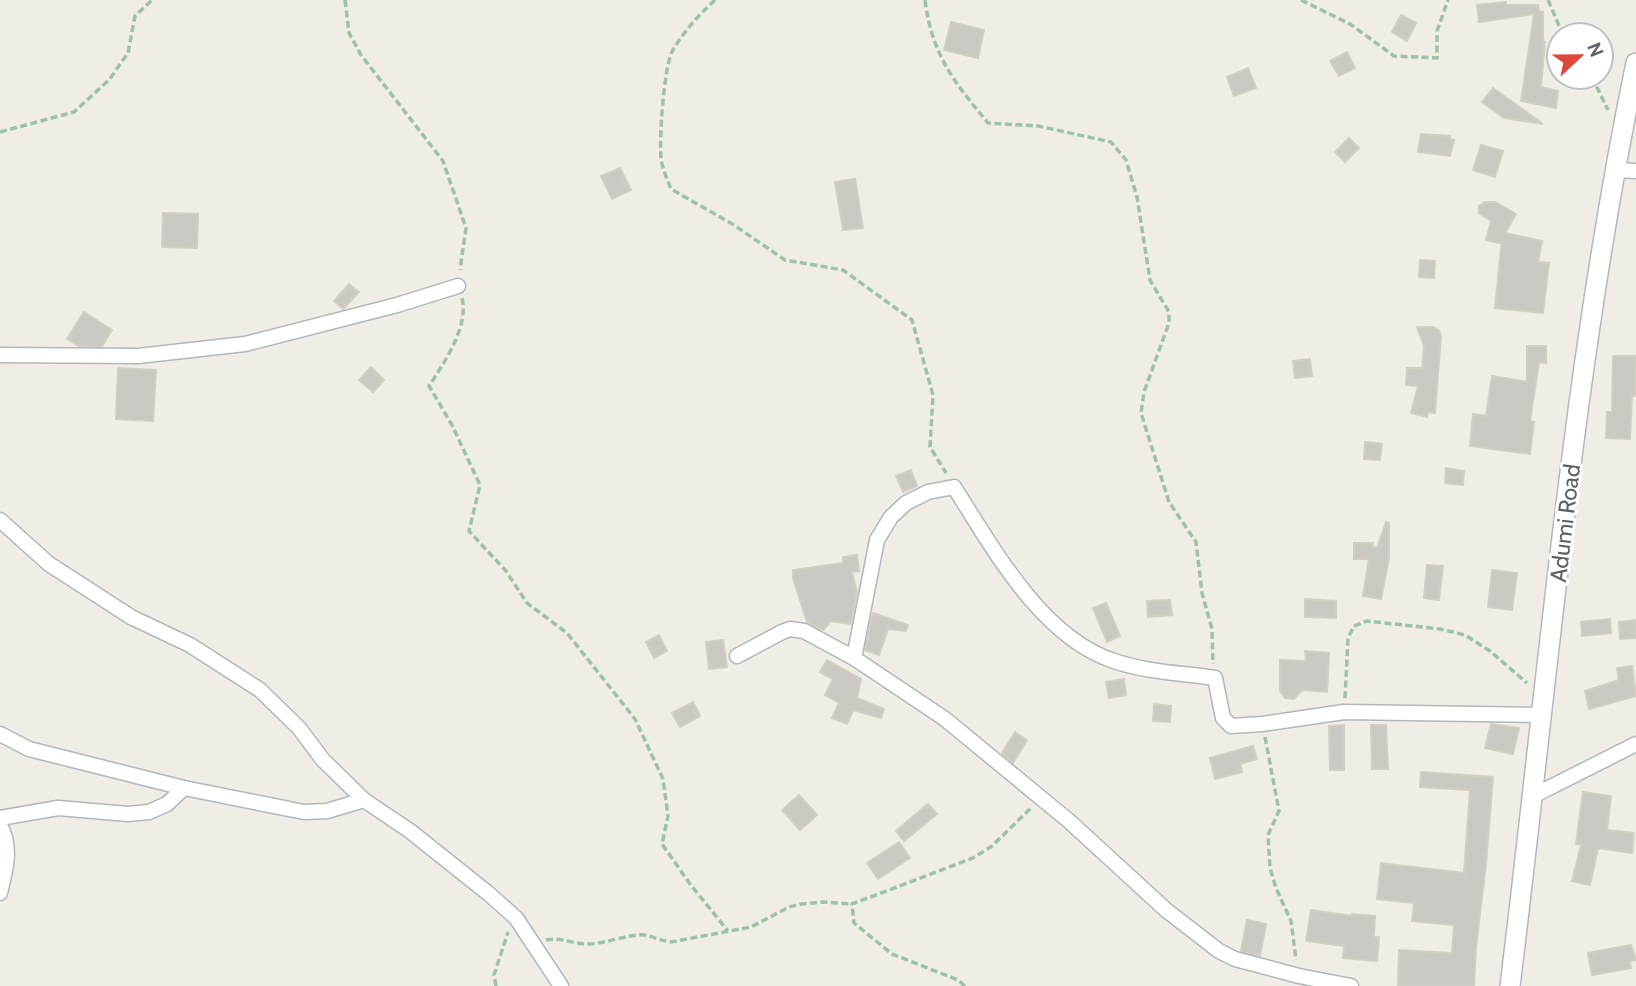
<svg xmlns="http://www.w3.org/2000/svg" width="1636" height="986" font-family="Cabin,sans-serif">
<rect width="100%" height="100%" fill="#efede6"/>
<g fill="#cac8c2" stroke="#d3cec4" stroke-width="2">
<polygon points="1506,2 1506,5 1538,5 1539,11 1543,12 1543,42 1545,42 1541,87 1558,91 1556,108 1521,101 1534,14 1479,22 1477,5"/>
<polygon points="1401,15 1416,23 1407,41 1392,32"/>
<polygon points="951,22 984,30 978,58 944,50"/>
<polygon points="1347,52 1355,68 1339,76 1330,61"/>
<polygon points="1248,68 1256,88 1234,96 1227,77"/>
<polygon points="1493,88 1543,124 1504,118 1482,102"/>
<polygon points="1421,134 1450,136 1450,139 1454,140 1450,156 1418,152"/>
<polygon points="1349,138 1359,148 1345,162 1335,152"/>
<polygon points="1481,145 1503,151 1495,177 1473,170"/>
<polygon points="620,168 631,190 612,199 601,176"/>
<polygon points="855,179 863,228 843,230 835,182"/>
<polygon points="1485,202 1495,202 1516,214 1505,233 1542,241 1538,262 1549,263 1543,313 1495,308 1502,239 1500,243 1486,240 1491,221 1479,213 1479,206"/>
<polygon points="163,213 198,214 197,248 162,247"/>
<polygon points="1420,260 1435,261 1434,278 1419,277"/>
<polygon points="349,284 359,292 343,309 334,301"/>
<polygon points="84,312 112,330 102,346 79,346 67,339"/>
<polygon points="1417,327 1433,327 1439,330 1441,337 1435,413 1428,412 1427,417 1411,413 1418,386 1406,385 1407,368 1422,368 1424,346"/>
<polygon points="1527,346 1546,346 1546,363 1539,362 1530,421 1534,422 1530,454 1470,446 1473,414 1486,416 1492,376 1527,382"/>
<polygon points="1613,356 1636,356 1635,396 1632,396 1630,439 1606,438 1607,412 1612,412"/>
<polygon points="1310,359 1312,376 1295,378 1293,361"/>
<polygon points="371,367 384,380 373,392 359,380"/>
<polygon points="118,368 156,370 153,421 116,419"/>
<polygon points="1365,442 1382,444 1380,460 1364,459"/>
<polygon points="1446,468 1464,471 1463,485 1445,483"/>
<polygon points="911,470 917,486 903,492 896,476"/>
<polygon points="1386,522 1389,523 1389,558 1381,599 1363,596 1369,559 1354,559 1354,543 1373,543 1373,547 1377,548"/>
<polygon points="857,555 859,571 852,572 857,592 851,624 831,621 823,630 807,622 793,578 793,570 843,563 843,557"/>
<polygon points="1427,565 1443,566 1439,600 1424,598"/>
<polygon points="1492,570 1517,573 1512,610 1488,607"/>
<polygon points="1305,599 1336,601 1336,618 1305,617"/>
<polygon points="1170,600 1172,615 1148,617 1147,601"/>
<polygon points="1106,603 1120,636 1107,642 1093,608"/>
<polygon points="873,613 908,625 906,631 888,629 879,655 865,650"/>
<polygon points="1610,619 1611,633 1582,636 1581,622"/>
<polygon points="1636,620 1636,638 1620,639 1619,622"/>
<polygon points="659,635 667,651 654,658 646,642"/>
<polygon points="723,640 727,667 709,669 706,642"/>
<polygon points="1305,651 1329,653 1327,692 1302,690 1294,699 1285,698 1280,691 1280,660 1306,661"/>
<polygon points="827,660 861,679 857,698 884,709 881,718 853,710 847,724 832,718 839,703 825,695 833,679 820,672"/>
<polygon points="1632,666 1636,696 1589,709 1585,691 1619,680 1617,668"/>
<polygon points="1124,679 1126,695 1109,698 1106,682"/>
<polygon points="693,702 700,716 680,727 672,713"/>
<polygon points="1154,704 1171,706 1170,722 1153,721"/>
<polygon points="1491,724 1519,728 1513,754 1485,748"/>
<polygon points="1344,725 1344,770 1330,770 1329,726"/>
<polygon points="1371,725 1386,725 1388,769 1372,769"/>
<polygon points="1015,732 1027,740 1013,763 1002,753"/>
<polygon points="1253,746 1257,759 1240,764 1242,772 1215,779 1210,758"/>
<polygon points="1421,772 1493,777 1486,864 1476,947 1474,986 1398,986 1399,950 1452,953 1454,925 1412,921 1414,903 1377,899 1381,863 1464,873 1470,790 1420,787"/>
<polygon points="1583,792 1611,796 1607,830 1634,833 1632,853 1598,848 1590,885 1572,881 1581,845 1576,844"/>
<polygon points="799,795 817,815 800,830 782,810"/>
<polygon points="928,804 937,814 904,841 896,831"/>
<polygon points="899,842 910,858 878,879 867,863"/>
<polygon points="1311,910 1352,916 1352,914 1375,916 1374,937 1379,937 1377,961 1343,958 1344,946 1306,941"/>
<polygon points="1247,920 1266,924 1260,956 1241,951"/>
<polygon points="1631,945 1636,960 1630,961 1631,968 1592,975 1588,953"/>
</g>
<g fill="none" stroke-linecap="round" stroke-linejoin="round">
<defs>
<g id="minor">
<polyline points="1614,170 1636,171"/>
<polyline points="0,355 138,356 245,344 397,305 458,286"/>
<polyline points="0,520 49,564 131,617 190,645 260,690 299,728 323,760 364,800 410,831 489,894 516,918 561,986"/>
<polyline points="737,656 782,632 790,629 804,631 854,658 945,719 1069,821 1166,910 1219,951 1235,959 1299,976 1351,986"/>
<path d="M 854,658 L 877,540 L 891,517 L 906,503 L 928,492 L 954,487 C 993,548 1041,637 1114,661 C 1146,672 1182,673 1215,678 L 1223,718 L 1231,726 L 1262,724 L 1344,712 L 1541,715"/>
<polyline points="0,734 29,749 184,788 304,812 327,811 364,800"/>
<polyline points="1533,796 1636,744"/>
<polyline points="0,818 58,808 128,814 149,812 167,804 184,788"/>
<path d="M 0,825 C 12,847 6,869 0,893"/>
</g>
<path id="secondary" d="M 1510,986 C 1548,678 1573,367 1636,63"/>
</defs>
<use href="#minor" stroke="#b3b6ba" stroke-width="17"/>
<use href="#secondary" stroke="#b4b8bc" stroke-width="22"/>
<g stroke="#9cc3a7" stroke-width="3.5" stroke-dasharray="7 3.5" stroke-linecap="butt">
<polyline points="345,0 349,33 361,55 443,161 466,228 460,270"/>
<path d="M 715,0 C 699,15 684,31 673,50 C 664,64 659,139 661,158 C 662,168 667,179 671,189 L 734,225 L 785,260 L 843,270 L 912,320 L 933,395 L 930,447 L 946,473"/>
<path d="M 925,0 C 932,55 954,82 988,123 L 1038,126 L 1111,142 L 1126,160 L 1137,197 L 1150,280 L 1169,312 L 1169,323 L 1144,392 L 1141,413 L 1169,502 L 1196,542 L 1202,593 L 1212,629 L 1213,664"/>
<polyline points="1301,0 1350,24 1394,56 1437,58 1437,31 1448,0"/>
<polyline points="1548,0 1563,35"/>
<polyline points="1592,77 1608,110"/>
<polyline points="0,132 74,112 109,80 128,53 135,16 152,0"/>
<path d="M 462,298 C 469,327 444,363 429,386 L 452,425 L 480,485 L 469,531 L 506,571 L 527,603 L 567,633 L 635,719 L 663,779 L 668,816 L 662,844 L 690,884 L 728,931"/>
<polyline points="1345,698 1348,638 1354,626 1367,621 1440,629 1465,635 1490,651 1527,683"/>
<polyline points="1265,737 1279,811 1268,835 1270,868 1276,888 1291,921 1296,960"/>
<path d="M 546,940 C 560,937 571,943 584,944 C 602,945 632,933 645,935 C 654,937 662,941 671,942 L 751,927 L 789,907 L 802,904 L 822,902 L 852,904"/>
<polyline points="496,986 494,975 508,932"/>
<polyline points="965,986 958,980 892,954 854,923 852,904 973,858 992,846 1032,807"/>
</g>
<use href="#minor" stroke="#fff" stroke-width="14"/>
<use href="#secondary" stroke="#fff" stroke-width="19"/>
</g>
<g text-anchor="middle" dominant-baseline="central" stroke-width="6" stroke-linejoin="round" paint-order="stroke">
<g font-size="23" fill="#5d6165" stroke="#fff">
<text transform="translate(1565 523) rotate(-83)">Adumi Road</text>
</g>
</g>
<g transform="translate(1580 56) rotate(68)"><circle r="33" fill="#ffffff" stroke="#bec0c1" stroke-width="2"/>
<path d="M0-5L12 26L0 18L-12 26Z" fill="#e0473b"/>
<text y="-10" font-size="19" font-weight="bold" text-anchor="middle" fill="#5d6165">N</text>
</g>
</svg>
